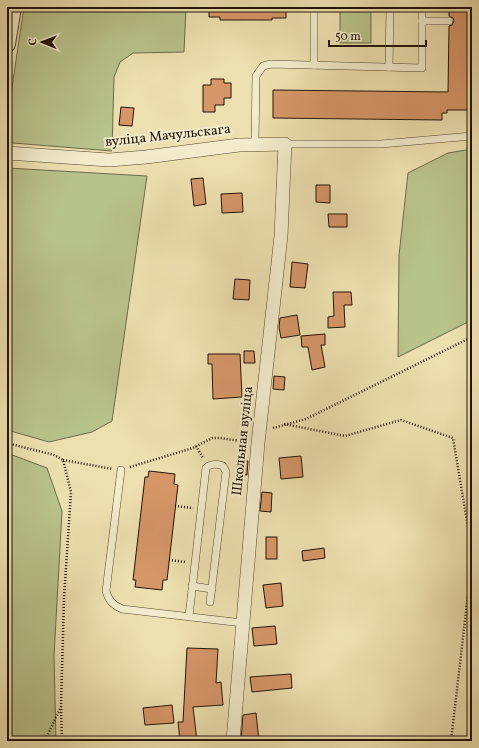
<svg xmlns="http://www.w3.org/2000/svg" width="479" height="748" font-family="Vollkorn,serif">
<rect width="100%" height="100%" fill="#ede0b0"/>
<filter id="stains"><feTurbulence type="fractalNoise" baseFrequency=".005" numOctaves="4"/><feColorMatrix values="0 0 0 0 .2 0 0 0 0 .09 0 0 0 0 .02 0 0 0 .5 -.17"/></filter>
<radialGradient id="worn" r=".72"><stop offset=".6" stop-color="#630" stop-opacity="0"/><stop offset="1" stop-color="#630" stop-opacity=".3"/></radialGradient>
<g fill="#b8c28b" stroke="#6c6b48">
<polygon points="24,7 186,7 184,52 133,53 120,62 114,77 112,151 13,143 7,139 7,121"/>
<rect x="340" y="7" width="31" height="36"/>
<polygon points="472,149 472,320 398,357 399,255 408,173 448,153"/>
<polygon points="7,168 147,176 112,421 92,432 49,442 7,430"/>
<polygon points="7,453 47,468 62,511 54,656 56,741 7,741"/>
</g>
<g fill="#d69668" stroke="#211404">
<polygon points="209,7 286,7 286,18 272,18 272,20 220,20 220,17 209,17"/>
<polygon points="449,7 472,7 472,110 447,110 447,113 442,113 442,120 273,118 273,90 448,92 449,26 452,25 454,21 453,18 449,16"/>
<polygon points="211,79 224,79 224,83 231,83 231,98 224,98 224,105 215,105 215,112 203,112 203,85 211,85"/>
<polygon points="121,107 134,108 132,126 119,125"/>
<polygon points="203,178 206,204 194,206 191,179"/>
<polygon points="316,185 330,185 330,203 316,202"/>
<polygon points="242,193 243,212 222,213 221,194"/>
<polygon points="328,214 347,214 347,227 329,227"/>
<polygon points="292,262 308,264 305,288 290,287"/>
<polygon points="235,279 250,280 249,300 233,299"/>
<polygon points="333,292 351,292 352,305 344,305 345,327 328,328 328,317 334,316"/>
<polygon points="297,315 300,335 281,338 279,327 280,318"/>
<polygon points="325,334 325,345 321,345 325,367 312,370 308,347 302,347 301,336"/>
<polygon points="244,351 254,351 255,363 244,363"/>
<polygon points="208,354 240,354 242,397 213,399 212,364 208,364"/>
<polygon points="274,376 285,377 284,390 273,389"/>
<polygon points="301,456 303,477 281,479 279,458"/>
<polygon points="237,460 248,461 247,475 236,474"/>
<polygon points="149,471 175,474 174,484 178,485 167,580 163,580 162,590 135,587 136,580 133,580 145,477 148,477"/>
<polygon points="262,492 272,493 271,512 260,511"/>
<rect x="266" y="537" width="11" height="22"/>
<polygon points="324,548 325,558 303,561 302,551"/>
<polygon points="281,583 283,606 266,608 263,585"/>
<polygon points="275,626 277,644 254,646 252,628"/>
<polygon points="187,648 218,649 216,683 221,682 223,705 193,707 197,741 180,741 178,722 183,722"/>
<polygon points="291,674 292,688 252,692 250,677"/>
<polygon points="172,705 174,723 145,725 143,708"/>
<polygon points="256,713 259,741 241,741 243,715"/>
</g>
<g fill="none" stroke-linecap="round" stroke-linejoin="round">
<defs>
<g id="service">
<polyline points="422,21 449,21"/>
<polyline points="314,65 314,7"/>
<polyline points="389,67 390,7"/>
<polyline points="255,144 256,76 263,66 271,64 422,68 422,7"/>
<polyline points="285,144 381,144 472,136"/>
<path d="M 121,470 L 106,591 C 109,601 113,605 122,609 L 243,623"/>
<polyline points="192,586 212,589"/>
<path d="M 189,616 L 206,468 C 210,463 218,464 223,466 L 226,472 L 210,602"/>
</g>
<polyline id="minor" points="7,153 109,160 146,157 239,145 285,144 281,236 258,443 233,741"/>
<polyline id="tertiary" points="7,44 13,7"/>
</defs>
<use href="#service" stroke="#54472f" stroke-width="8"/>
<use href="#minor" stroke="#54472f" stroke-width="14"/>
<use href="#tertiary" stroke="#54472f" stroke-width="18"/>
<g stroke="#211404" stroke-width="2.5" stroke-dasharray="1 2" stroke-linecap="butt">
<polyline points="284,424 345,436 401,420 453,438 472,551"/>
<polyline points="273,428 306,419 472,337"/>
<polyline points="7,443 54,455 63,460 71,492 64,598 61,705 62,741"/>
<polyline points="196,446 203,458"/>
<polyline points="63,460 113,469"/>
<polyline points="130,467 193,448 212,438 220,438 247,442"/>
<polyline points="175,506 193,508"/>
<polyline points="169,560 186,562"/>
<polyline points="42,741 47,736 61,707"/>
<polyline points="451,741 472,560"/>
</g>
<use href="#service" stroke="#f3ebcc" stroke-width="7"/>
<use href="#minor" stroke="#f3ebcc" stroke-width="13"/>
<use href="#tertiary" stroke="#f3ebcc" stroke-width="16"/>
</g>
<g text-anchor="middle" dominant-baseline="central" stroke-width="4" stroke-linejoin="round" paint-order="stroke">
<g font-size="14" fill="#211404" stroke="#f3ebcc">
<text transform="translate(168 136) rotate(-6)">вуліца Мачульскага</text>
<text transform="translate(243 441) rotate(-84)">Школьная вуліца</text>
</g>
</g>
<rect width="479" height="748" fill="none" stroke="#ede0b0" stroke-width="24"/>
<rect x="8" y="8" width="463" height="732" fill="none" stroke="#211404" stroke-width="2"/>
<rect x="12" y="12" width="455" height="724" fill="none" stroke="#211404"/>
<g transform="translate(42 42) rotate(271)" stroke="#f3ebcc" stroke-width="3" paint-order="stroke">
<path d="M0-3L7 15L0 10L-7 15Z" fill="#211404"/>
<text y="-6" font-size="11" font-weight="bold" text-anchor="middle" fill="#211404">С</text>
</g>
<path d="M329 40v6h97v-6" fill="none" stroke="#211404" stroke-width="2"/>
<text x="335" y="40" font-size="12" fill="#211404" stroke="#f3ebcc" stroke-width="3" paint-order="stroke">50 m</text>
<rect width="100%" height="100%" filter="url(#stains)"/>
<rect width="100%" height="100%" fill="url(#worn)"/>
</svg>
